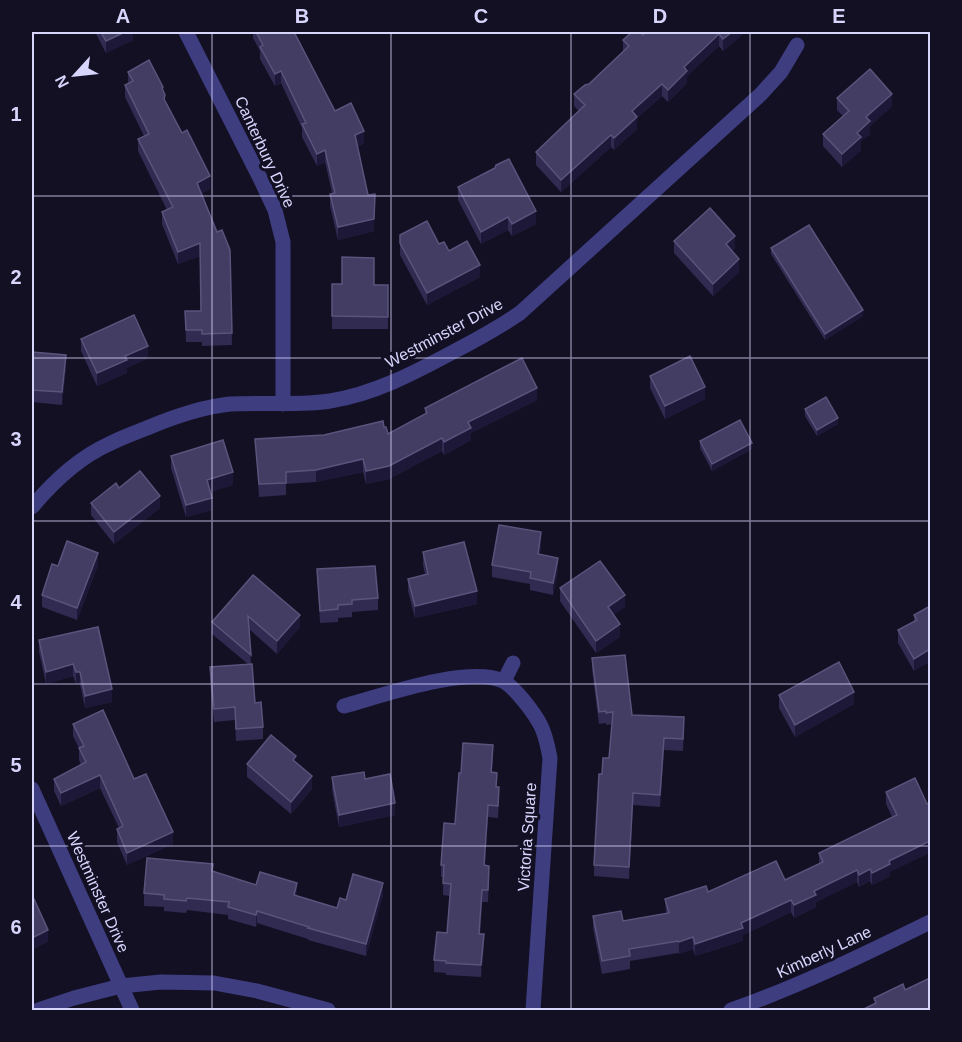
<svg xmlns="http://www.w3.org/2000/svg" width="962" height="1042" font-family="Arial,sans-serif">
<rect width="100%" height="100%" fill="#131024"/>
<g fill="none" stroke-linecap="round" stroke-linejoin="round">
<g stroke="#3e3d80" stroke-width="15">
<polyline points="186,32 261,180 275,210 283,242 283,404"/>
<path d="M 32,507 C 53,482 78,458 109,444 C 121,438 134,433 147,428 C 173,417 201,407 230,404 C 263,402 297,406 330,401 C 374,394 414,373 453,352 C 476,340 498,328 520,313 L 761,94 L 781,72 L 797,45"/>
<polyline points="504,681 513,663"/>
<path d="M 344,706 C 381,696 468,665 503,681 C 515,687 535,714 541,726 C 546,736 548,748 550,758 L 533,1010"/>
<polyline points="32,789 132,1010"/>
<polyline points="38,1010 74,998 121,986 161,982 214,983 257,991 328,1010"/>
<path d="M 731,1010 C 800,986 865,954 930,922"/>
</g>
</g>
<g fill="#312a51">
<polygon points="95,32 133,32 133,40 106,53"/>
<polygon points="253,32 294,32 335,111 364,143 357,147 374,231 338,240 330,206 330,194 332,193 325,162 317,166 302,137 302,128 281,83 275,86 260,59 260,51 253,38"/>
<polygon points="742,32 742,35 723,51 719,46 687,76 687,83 668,102 662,96 637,118 637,129 614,150 611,147 561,192 536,165 536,152 579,111 574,106 574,94 589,84 623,52 623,40 643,35"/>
<polygon points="128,72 163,90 165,100 210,189 202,193 217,232 230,250 232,345 202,346 202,342 186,342 185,311 201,311 200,256 178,264 162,224 162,212 167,210 138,151 138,139 144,136 125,97 125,85 128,83"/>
<polygon points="837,98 892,106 870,126 870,134 861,141 861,150 842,167 823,146 823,134 843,116 837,110"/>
<polygon points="458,187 536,224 512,236 508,230 481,244 458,200"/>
<polygon points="400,235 439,244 449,251 480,277 427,305 400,255"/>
<polygon points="674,241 735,248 732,251 739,272 713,296 674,253"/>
<polygon points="771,248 863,316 825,340 771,254"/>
<polygon points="332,284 388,285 388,329 332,329"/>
<polygon points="81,339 148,358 127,368 127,373 97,386 81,351"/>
<polygon points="32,352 66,367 62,405 32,402"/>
<polygon points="650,376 705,399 665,419 650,388"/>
<polygon points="537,400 471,433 471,440 444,455 442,451 389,479 366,484 363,472 316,482 286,484 286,495 259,497 255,439 324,435 384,427 388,434 425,414 425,408"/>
<polygon points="805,409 838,424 817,436 805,416"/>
<polygon points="700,441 752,449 712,471 700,448"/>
<polygon points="171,456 233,485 210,492 212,510 186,517 171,468"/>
<polygon points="119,488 160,508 114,544 91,515 91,503"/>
<polygon points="541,545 540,554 558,570 553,595 530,590 530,584 492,577 492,565"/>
<polygon points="423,552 477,604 415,618 408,591 408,579 425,574 423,565"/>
<polygon points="98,565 77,620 42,607 42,595 58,566"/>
<polygon points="317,569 378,598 378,610 352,612 352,617 338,618 338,622 320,623"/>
<polygon points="253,575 300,627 277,654 249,629 251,664 255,703 263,727 263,739 236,741 235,720 214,722 210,680 210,667 248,664 212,634 212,622"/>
<polygon points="560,588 625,607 613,615 620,637 596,653 560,601"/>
<polygon points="930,606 914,671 898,643 898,630 914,621 914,615"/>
<polygon points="98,627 112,702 85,708 80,684 76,684 73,676 46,684 39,652 39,640"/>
<polygon points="592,658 632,715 684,729 683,751 664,750 660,807 633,805 629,879 594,876 594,865 602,774 609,758 612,724 606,725 606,723 599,724 592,670"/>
<polygon points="779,695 854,704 795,737 779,708"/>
<polygon points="73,724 134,779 173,844 127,865 117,842 117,829 119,828 100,788 61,806 54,791 54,779 81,765 79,760 79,748 73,736"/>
<polygon points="493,758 492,773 499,799 498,818 488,817 485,865 489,878 488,902 482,902 480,934 484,946 481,977 446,975 446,973 434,972 434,960 447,933 450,896 443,895 443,877 441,877 441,865 455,824 461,773"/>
<polygon points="296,762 312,789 291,814 247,777 247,764"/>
<polygon points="332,777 365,779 395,815 339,827 332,790"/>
<polygon points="915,778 890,872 890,876 872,885 870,881 859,887 857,882 816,902 816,907 794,918 791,912 743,935 743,941 695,956 693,949 679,954 678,953 630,961 630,969 602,974 593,928 593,916 623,921 666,913 665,899 785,880 819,864 819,853 892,817 886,804 886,792"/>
<polygon points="213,871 256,885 337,908 346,900 383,895 366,956 308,940 308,939 257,923 256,927 228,919 228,915 187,910 186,913 164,911 164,907 144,906 144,893"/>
</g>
<g fill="#1d1837">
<polygon points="125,32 133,32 133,40 106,53 106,41"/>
<polygon points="732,32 742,32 742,35 723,51 723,39"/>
<polygon points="719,34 719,46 687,76 687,83 668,102 668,90 684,67"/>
<polygon points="281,71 281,83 275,86 275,74"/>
<polygon points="662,84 662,96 637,118 637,129 614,150 614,138 632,111"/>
<polygon points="892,94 892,106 870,126 870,134 861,141 861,150 842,167 842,154 866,117"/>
<polygon points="364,131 364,143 355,148 355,135"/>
<polygon points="611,135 611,147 561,192 561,180"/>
<polygon points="325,150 325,162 317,166 317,154"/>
<polygon points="210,176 210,189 197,195 197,183"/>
<polygon points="375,194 374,231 338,240 338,227"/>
<polygon points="536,211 536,224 512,236 512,224"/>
<polygon points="508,217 508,230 481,244 481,232"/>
<polygon points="735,236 735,248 726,257 726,244"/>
<polygon points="200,243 200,256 178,264 178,252"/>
<polygon points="739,259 739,272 713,296 713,284"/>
<polygon points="480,265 480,277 427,305 427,293"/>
<polygon points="863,310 863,316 825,340 825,334"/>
<polygon points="148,346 148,358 127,368 127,373 97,386 97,373 125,356"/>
<polygon points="66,355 66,367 62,405 62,392"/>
<polygon points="705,387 705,399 665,419 665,406"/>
<polygon points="537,388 537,400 471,433 471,440 444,455 444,442 468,422"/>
<polygon points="838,418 838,424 817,436 817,430"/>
<polygon points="442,438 442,451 389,479 366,484 366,471"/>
<polygon points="752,443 752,449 712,471 712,464"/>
<polygon points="363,459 363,472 316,482 316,470"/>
<polygon points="233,472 233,485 207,493 207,480"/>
<polygon points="160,496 160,508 114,544 114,532"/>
<polygon points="212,498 212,510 186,517 186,505"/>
<polygon points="541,532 541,545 538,566 538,554"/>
<polygon points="98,553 98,565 77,620 77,608"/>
<polygon points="558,558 558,570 553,595 553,583"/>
<polygon points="477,591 477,604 415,618 415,606"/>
<polygon points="625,595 625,607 608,619 608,607"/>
<polygon points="300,615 300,627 277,654 277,641"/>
<polygon points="620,624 620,637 596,653 596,641"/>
<polygon points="930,649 930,662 914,671 914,659"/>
<polygon points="73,664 73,676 46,684 46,672"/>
<rect x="76" y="672" width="4" height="12"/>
<polygon points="112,689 112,702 85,708 85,696"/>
<polygon points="854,692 854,704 795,737 795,725"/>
<polygon points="664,738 664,750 660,807 660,795"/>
<polygon points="100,775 100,788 61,806 61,793"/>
<polygon points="312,776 312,789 291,814 291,802"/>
<polygon points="633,793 633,805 629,879 629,867"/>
<polygon points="395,803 395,815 339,827 339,815"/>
<polygon points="488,805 488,817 484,877 484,865"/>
<polygon points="173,832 173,844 127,865 127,853"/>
<polygon points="930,841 930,853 890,872 890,876 872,885 872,873 889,861"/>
<polygon points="870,869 870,881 859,887 859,875"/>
<polygon points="857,870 857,882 816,902 816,907 794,918 794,905 814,891"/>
<polygon points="297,883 297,895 294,908 294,895"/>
<polygon points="383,883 383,895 366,956 366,944"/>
<polygon points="482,890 482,902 479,946 479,934"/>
<polygon points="791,900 791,912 743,935 743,941 695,956 695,944"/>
<polygon points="257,911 257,923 256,927 256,915"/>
<polygon points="48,930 48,942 32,950 32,938"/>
<polygon points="484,934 484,946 481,977 481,965"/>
<polygon points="693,937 693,949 679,954 679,942"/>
</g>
<g fill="#433c63" stroke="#5a547c" stroke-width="1.5">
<polygon points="101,32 125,32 106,41"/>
<polygon points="256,32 294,32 335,111 351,103 364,131 355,135 368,195 375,194 374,219 338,227 330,194 335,193 325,150 317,154 302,124 306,123 281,71 275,74 260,47 263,45"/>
<polygon points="632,32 640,32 643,35 646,32 732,32 723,39 719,34 684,67 687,71 668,90 662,84 632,111 637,117 614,138 611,135 561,180 536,152 585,105 574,94 585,85 589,84 629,46 623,40"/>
<polygon points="149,60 163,87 162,88 165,95 164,99 182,133 187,130 210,176 197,183 217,232 222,230 230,250 232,333 202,334 202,330 186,330 185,311 201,311 200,243 178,252 162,212 173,207 138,139 149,134 125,85 133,81 128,72"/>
<polygon points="870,69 892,94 866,117 870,121 857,133 861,137 842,154 823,134 849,111 837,98"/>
<polygon points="509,159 536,211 512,224 508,217 481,232 458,187 495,168 496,165"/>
<polygon points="710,208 735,236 726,244 739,259 713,284 674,241"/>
<polygon points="427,221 439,244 444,242 449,251 467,241 480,265 427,293 400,243 400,235"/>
<polygon points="809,225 863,310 825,334 771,248"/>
<polygon points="342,257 374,258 374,285 388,285 388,317 332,316 332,284 342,284"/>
<polygon points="134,315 148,346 125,356 127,360 97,373 81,339"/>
<polygon points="32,352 66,355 62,392 32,390"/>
<polygon points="690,356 705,387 665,406 650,376"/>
<polygon points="522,358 537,388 468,422 471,428 444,442 442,438 389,466 366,471 363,459 316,470 286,472 286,483 259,484 255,439 324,435 383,421 384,427 386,427 388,434 427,413 425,408"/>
<polygon points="826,397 838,418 817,430 805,409"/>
<polygon points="740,420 752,443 712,464 700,441"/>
<polygon points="223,440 233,472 207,480 212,498 186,505 171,456"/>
<polygon points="140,471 160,496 114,532 91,503 116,483 119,488"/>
<polygon points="499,525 541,532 538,554 558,558 553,583 530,578 531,572 492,565"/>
<polygon points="67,541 98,553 77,608 42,595 52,564 58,566"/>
<polygon points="464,542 477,591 415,606 408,579 428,574 423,552"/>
<polygon points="600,561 625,595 608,607 620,624 596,641 560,588"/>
<polygon points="375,566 378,598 352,600 352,604 338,605 338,609 320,611 317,569"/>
<polygon points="253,575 300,615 277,641 248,616 251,655 212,622"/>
<polygon points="930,606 930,649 914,659 898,630 917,620 914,615"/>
<polygon points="98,627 112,689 85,696 80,672 76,672 73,664 46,672 39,640"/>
<polygon points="625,655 632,715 684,717 683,739 664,738 660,795 633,793 629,867 594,865 599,774 602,774 603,758 609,758 613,712 606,713 606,711 599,712 592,658"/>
<polygon points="839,662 854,692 795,725 779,695"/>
<polygon points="252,664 255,703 261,702 263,727 236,729 235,707 214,709 210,667"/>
<polygon points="103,710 134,779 146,774 173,832 127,853 117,829 123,826 100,775 61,793 54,779 86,762 79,748 84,746 73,724"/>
<polygon points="271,735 296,756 293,760 312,776 291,802 247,764"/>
<polygon points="463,743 493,745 491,772 497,773 496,787 499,787 498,806 488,805 484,865 489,866 488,890 482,890 479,934 484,934 481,965 446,963 446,961 434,960 437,932 447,933 451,884 443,883 444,865 441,865 444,823 455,824 459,773 461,773"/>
<polygon points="364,772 365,779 390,774 395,803 339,815 332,777"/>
<polygon points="915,778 927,804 930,802 930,841 889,861 890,864 872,873 870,869 859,875 857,870 814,891 816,895 794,905 791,900 741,923 743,928 695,944 693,937 679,942 678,941 629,949 630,956 602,961 593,916 621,911 623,921 669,913 665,899 706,886 708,892 776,861 785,880 823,862 819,853 897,815 886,792"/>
<polygon points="147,858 213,864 212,871 256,885 260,872 297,883 294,895 337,908 340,898 346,900 353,874 383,883 366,944 308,928 309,927 257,911 256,915 228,907 229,902 187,898 186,901 164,899 164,895 144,893"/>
<polygon points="34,899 48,930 32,938 32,900"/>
<polygon points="930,978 930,1011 860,1011 876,1003 874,998 903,984 905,990"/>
</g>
<path fill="none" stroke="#d8d5fd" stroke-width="1.5" stroke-opacity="0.55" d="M 212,32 L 212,1010M 391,32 L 391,1010M 571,32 L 571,1010M 750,32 L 750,1010M 32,196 L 930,196M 32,358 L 930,358M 32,521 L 930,521M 32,684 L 930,684M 32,846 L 930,846"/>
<g text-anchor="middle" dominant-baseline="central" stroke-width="6" stroke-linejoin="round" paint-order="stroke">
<g font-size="16" fill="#d8d5fd" stroke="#131024">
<text transform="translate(265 152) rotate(65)">Canterbury Drive</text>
<text transform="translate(444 333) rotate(-28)">Westminster Drive</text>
<text transform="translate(527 837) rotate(-86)">Victoria Square</text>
<text transform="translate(98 892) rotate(66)">Westminster Drive</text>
<text transform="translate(824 952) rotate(-25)">Kimberly Lane</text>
</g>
</g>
<rect width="962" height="1042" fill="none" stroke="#131024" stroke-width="66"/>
<g transform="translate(75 75) rotate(243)" stroke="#131024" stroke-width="4.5" paint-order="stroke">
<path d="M0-4.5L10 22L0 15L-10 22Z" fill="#d8d5fd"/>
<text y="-9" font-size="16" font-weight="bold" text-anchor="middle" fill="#d8d5fd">N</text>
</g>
<rect x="33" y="33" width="896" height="976" fill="none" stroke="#d8d5fd" stroke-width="2"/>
<g font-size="20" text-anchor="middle" font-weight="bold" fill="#d8d5fd">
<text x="123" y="23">A</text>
<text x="302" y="23">B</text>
<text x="481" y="23">C</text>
<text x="660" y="23">D</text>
<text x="839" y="23">E</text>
<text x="16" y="121">1</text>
<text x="16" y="284">2</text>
<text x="16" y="446">3</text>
<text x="16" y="609">4</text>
<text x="16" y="772">5</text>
<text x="16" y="934">6</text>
</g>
</svg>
